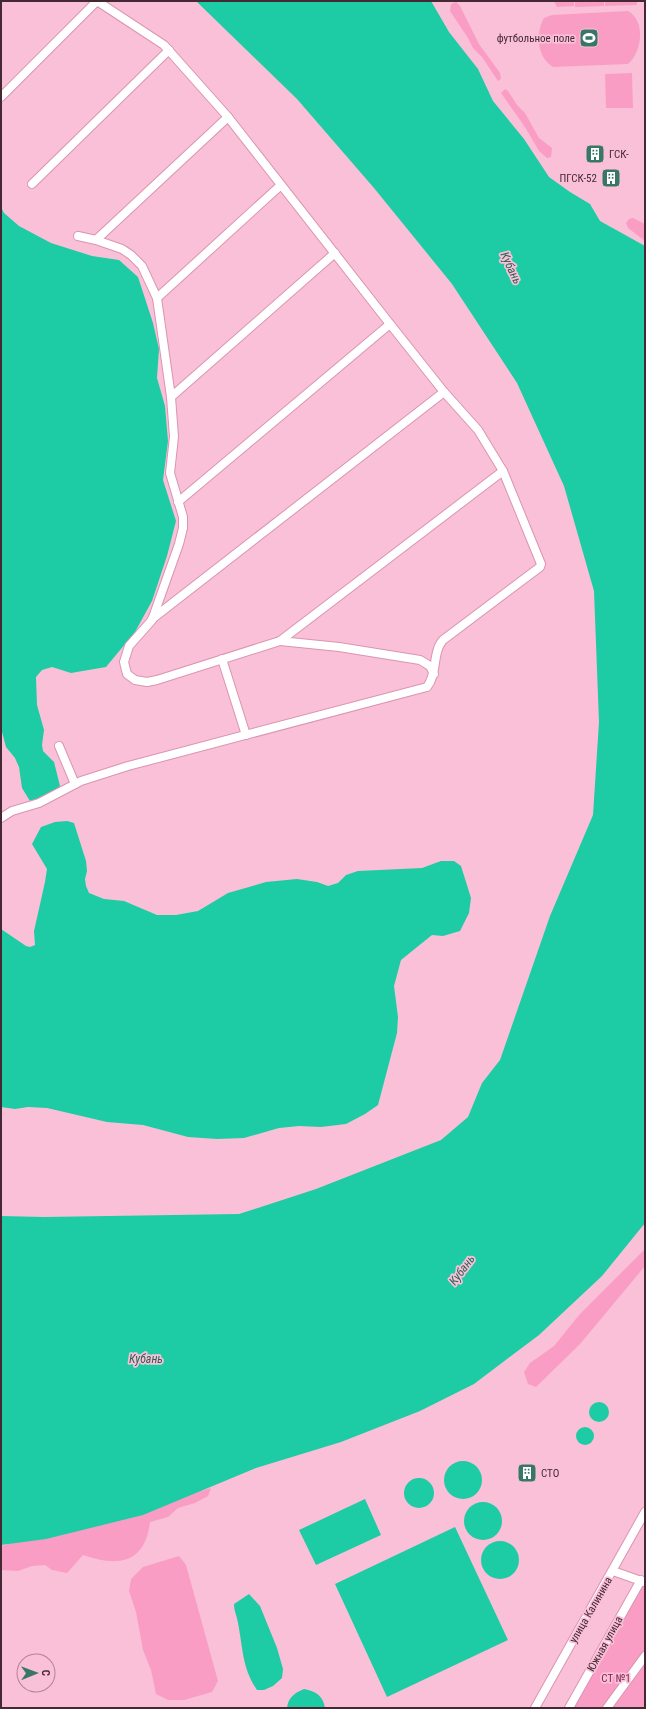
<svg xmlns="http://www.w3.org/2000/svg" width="646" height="1709" font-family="'Roboto Condensed',sans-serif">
<rect width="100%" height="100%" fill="#fac0d7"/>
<g fill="#f99dc5">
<polygon points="554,1 574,1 574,6 557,7"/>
<polygon points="575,1 604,1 604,6 575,7"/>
<polygon points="605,1 637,1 637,5 605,6"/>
<polygon points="456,2 460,6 479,44 500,73 501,79 498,81 482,57 473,48 468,38 450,11 451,4"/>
<path d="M 628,11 C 646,21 642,52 628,64 L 553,67 C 537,57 535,34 544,18 L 552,15 Z"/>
<polygon points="632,73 633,108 606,108 605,74"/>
<polygon points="505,89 508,91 517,105 525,113 539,138 552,148 551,157 547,158 539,151 525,127 501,93"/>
<polygon points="633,218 645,224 645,241 628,228 626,223 629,219"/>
<polygon points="645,1249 645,1266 580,1344 536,1387 528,1384 524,1372 530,1363 554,1346 580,1314"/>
<path d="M 211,1488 L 208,1496 L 195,1503 L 178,1508 L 168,1517 L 150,1522 C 145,1564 118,1567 83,1555 L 67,1573 L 52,1570 L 45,1565 L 32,1566 L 18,1571 L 1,1570 L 1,1546 L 116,1517 Z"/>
<polygon points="179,1556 186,1565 218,1681 212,1692 184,1700 168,1700 156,1694 151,1670 143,1650 136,1612 129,1591 131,1579 143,1567"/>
<polygon points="639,1575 645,1580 645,1708 566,1708"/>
</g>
<g fill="#1dcba5">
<polygon points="196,1 431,1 449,32 478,69 493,101 524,139 549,177 570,192 590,204 600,221 645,246 645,1223 602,1276 539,1335 474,1384 420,1411 341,1442 256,1468 143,1515 46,1539 1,1545 1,1216 44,1217 239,1214 316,1189 441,1140 468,1117 482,1083 500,1060 550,916 593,815 599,722 594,591 564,486 517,383 452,284 374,188 297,99"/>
<polygon points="1,207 4,213 19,226 51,243 92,256 119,260 138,277 153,323 159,349 157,378 165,406 168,441 163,480 176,521 167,556 152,601 135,632 106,667 71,673 52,667 42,670 36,677 37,705 44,730 42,745 43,751 54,762 60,786 56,792 30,801 22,788 19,767 15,758 6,747 1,728"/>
<polygon points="67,821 74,823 86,861 87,871 85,879 86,886 89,893 104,899 124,901 157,915 176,915 198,911 228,893 266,882 297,879 317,882 328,886 338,883 346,875 358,871 422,868 441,861 454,861 461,866 471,898 469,913 460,931 443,936 432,935 401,960 394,986 398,1017 397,1033 378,1105 365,1114 346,1124 321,1127 299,1126 279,1128 244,1138 217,1139 188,1137 143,1125 107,1122 47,1108 28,1107 15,1109 1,1107 1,929 26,946 30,947 35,945 34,931 45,882 47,869 32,844 41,827 55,822"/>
<circle cx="599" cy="1412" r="10"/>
<circle cx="585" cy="1436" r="9"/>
<circle cx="463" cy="1480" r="19"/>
<circle cx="419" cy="1493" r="15"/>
<polygon points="365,1499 381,1535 316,1565 299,1530"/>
<circle cx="483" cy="1521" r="19"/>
<polygon points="455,1527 508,1640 387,1697 335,1584"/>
<circle cx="500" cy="1560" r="19"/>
<path d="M 249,1594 L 260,1606 L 277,1648 L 283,1669 L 282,1678 L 273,1686 L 264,1690 L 257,1690 C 242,1668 243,1648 238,1623 C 237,1616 234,1611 234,1604 Z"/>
<path d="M 304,1689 C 316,1691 323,1696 325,1708 L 287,1708 C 288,1697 295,1693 304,1689 Z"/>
</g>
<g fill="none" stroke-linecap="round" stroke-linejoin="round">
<defs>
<g id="minor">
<polyline points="1,97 97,1 164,45 228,117 390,324 444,392 478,430 503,471"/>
<polyline points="32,184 169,50"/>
<polyline points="78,236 96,240 228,117"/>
<polyline points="96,240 122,249 131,255 142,266 149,281 157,298 171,397 174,437 170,473 183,517 183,528 179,544 152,620 129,646 124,662 127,674 135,680 147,682 157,680 280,641"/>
<polyline points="157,298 281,185"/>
<polyline points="171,397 335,253"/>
<polyline points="178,502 390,324"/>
<polyline points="152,619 444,392"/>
<polyline points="222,659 246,735"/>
<polyline points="59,746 75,784"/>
<path d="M 1,818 L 12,811 L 39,803 L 81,781 L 128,766 L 427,687 C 438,673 432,652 443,640 L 540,567 L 541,564 L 503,471 L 280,641 L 339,647 L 420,660 L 430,666 L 434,674"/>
<polyline points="613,1571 644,1582"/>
<polyline points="535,1708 645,1512"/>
<polyline points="569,1708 641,1580"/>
<polyline points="607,1708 645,1656"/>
</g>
</defs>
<use href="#minor" stroke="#da94b2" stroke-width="10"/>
<use href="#minor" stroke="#fff" stroke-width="8"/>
</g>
<defs>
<symbol id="stadium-square" viewBox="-11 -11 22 22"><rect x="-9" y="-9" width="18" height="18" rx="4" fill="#387765" stroke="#fac0d7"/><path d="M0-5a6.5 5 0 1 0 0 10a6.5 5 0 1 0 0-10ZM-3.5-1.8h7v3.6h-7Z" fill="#fff"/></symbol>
<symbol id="building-square" viewBox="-11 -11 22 22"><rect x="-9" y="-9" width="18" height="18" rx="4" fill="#387765" stroke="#fac0d7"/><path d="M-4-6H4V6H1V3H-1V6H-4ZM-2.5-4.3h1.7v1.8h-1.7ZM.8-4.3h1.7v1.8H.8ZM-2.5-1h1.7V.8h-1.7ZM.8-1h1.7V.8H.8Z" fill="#fff"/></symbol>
</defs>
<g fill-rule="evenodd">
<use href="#stadium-square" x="578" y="27" width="22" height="22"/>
<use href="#building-square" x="584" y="143" width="22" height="22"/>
<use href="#building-square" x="600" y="167" width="22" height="22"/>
<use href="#building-square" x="516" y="1462" width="22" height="22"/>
</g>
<g text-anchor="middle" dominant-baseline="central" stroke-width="3.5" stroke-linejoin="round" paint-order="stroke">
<g font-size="11" fill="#442834" stroke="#fac0d7" text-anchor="end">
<text x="575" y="38">футбольное поле</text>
<text x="609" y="154" text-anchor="start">ГСК-</text>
<text x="597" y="178">ПГСК-52</text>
<text x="541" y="1473" text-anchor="start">СТО</text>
</g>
<g font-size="11" fill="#442834" stroke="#fac0d7">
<text transform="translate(591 1610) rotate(-60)">улица Калинина</text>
<text transform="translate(605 1644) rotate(-61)">Южная улица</text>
</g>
<g font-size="11" fill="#7c1e50" stroke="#fac0d7">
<text x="616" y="1678">СТ №1</text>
</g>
<g font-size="12" font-style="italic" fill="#276353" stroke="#fac0d7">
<text transform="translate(511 268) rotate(65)">Кубань</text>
<text transform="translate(462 1270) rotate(-53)">Кубань</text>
<text x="146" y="1359">Кубань</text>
</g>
</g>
<rect width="646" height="1709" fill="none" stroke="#442834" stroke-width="4"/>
<g transform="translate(36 1673) rotate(89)"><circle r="19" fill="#fac0d7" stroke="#b18396"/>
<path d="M0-3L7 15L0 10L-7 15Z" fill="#387765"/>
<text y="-6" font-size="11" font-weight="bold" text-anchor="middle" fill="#442834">С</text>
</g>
</svg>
